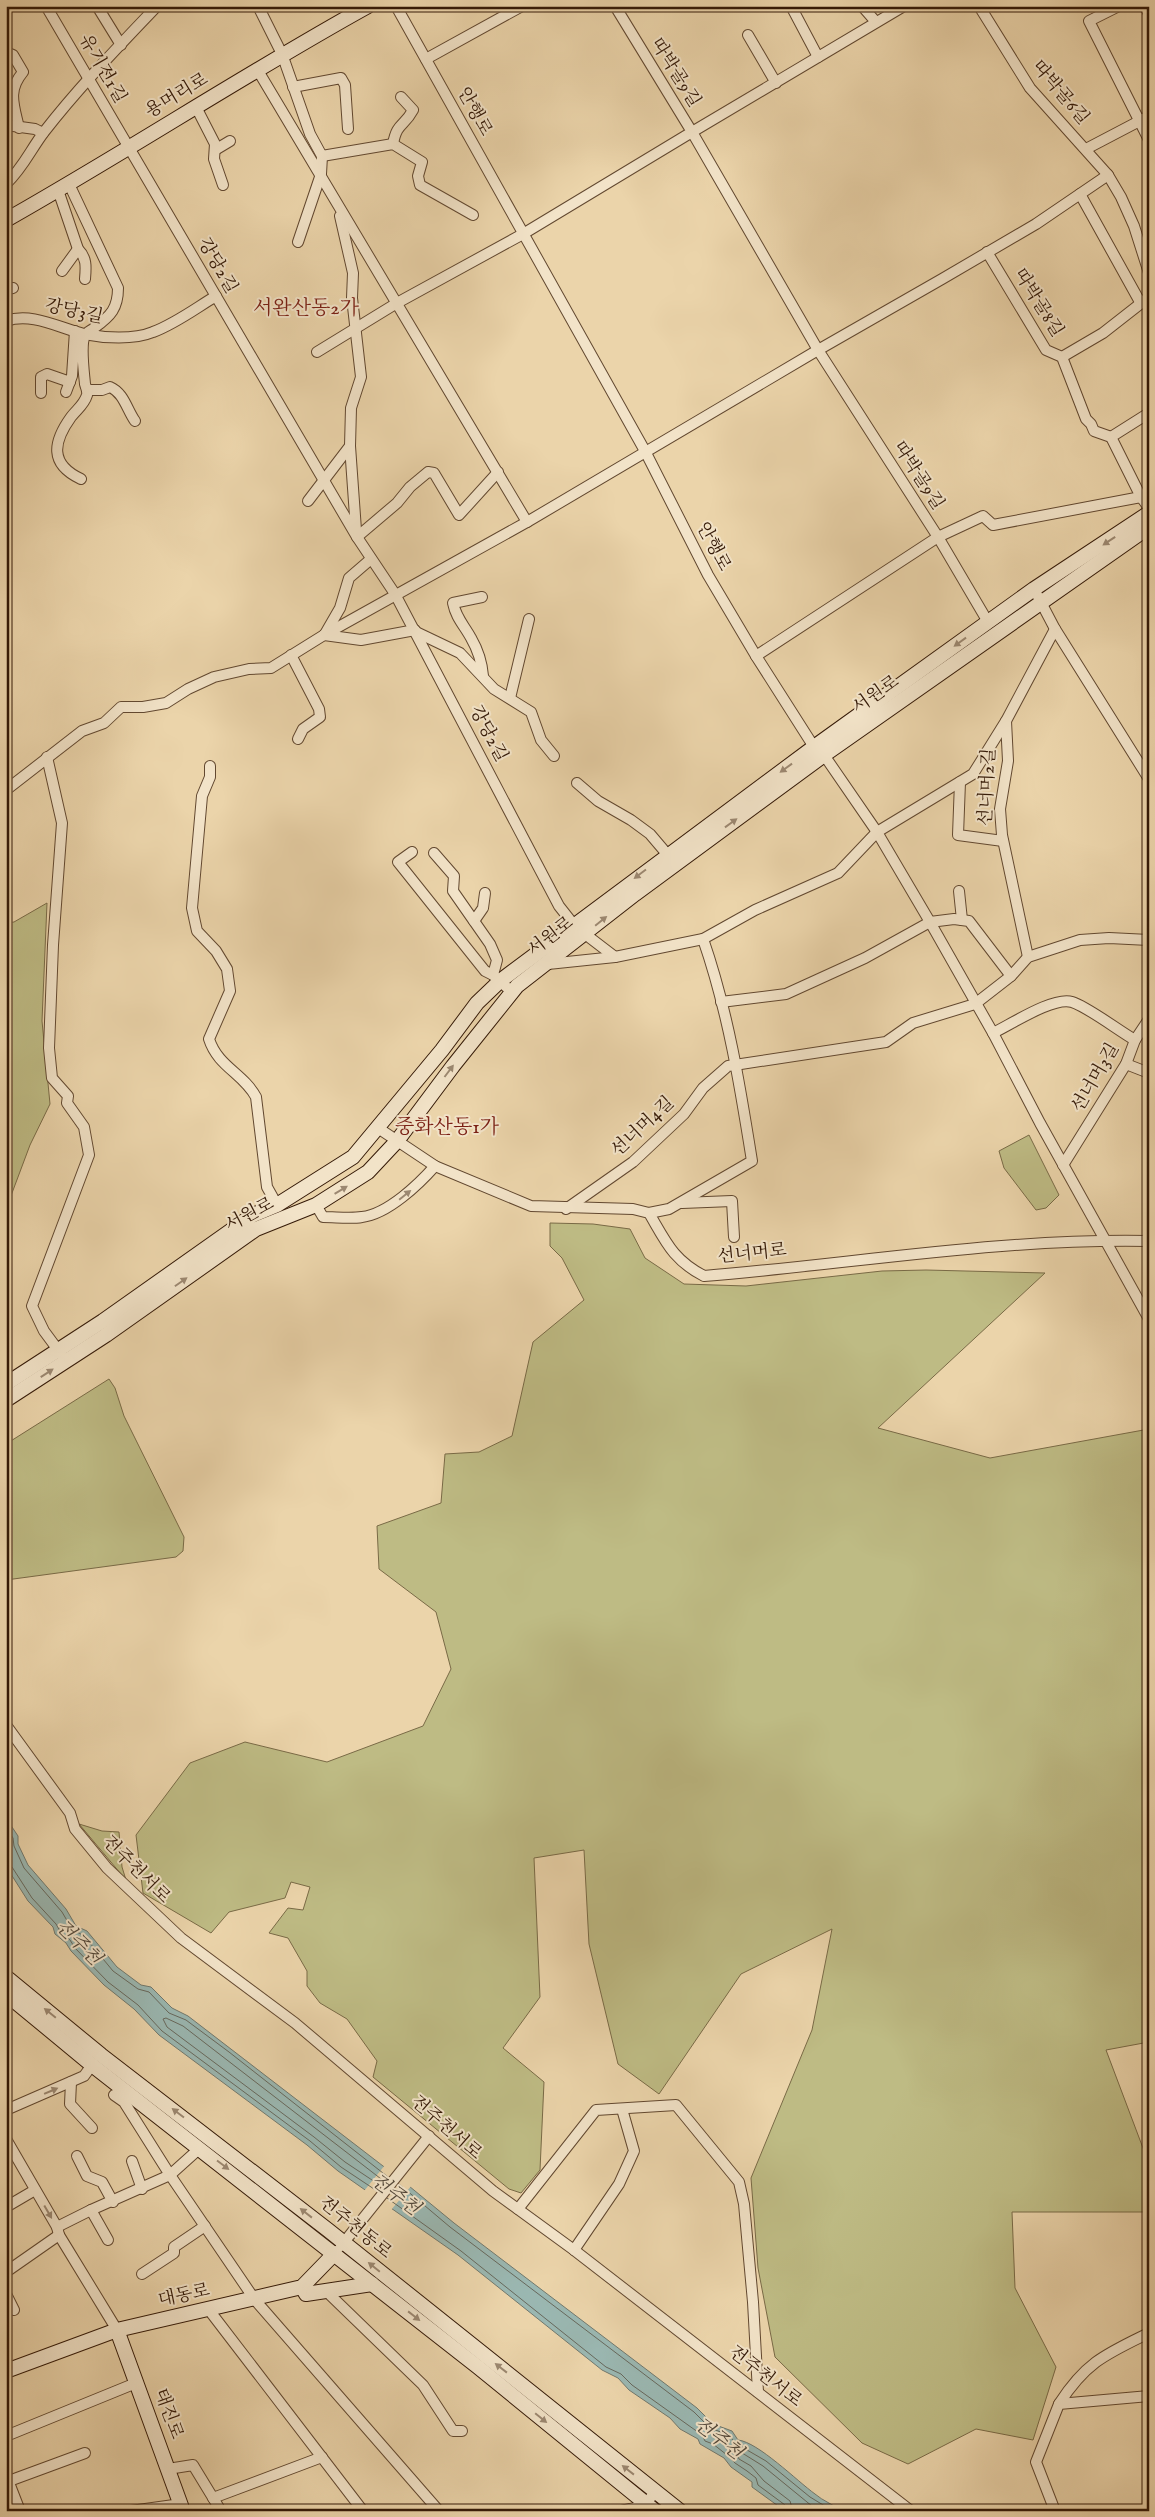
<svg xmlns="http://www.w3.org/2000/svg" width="1155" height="2517" font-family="'IM FELL English','Noto Serif KR',serif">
<rect width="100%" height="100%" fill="#ebd4aa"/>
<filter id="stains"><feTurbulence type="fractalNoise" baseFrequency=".004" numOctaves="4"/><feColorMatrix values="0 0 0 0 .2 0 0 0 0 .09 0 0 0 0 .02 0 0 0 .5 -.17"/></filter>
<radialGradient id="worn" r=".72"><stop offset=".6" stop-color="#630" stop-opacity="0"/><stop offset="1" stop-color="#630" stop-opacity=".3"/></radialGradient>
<g fill="#bebb84" stroke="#796a46">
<polygon points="47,903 42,1021 50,1104 30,1145 6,1209 6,923 14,922"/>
<polygon points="1029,1135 1059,1195 1046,1208 1036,1210 1004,1168 999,1151"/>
<polygon points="550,1223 593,1224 630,1229 645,1258 684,1284 746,1286 882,1271 926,1270 1045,1273 878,1428 990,1458 1149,1429 1149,2042 1106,2050 1149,2164 1149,2212 1012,2212 1015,2288 1056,2367 1033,2440 976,2429 908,2464 862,2443 775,2357 758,2268 751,2178 812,2030 832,1929 741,1974 659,2094 618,2064 589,1944 584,1850 534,1858 540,1997 503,2048 544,2082 540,2170 521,2193 509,2189 373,2077 377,2061 347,2019 320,2003 307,1986 307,1971 288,1938 269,1933 288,1908 303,1910 310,1887 291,1882 285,1898 229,1912 211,1933 143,1893 136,1835 190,1763 245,1742 327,1762 423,1726 451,1669 436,1612 379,1569 377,1526 441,1503 445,1454 479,1452 512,1436 533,1342 584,1300 562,1258 550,1246"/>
<polygon points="109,1379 115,1388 124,1416 184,1537 183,1551 176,1557 6,1580 6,1444"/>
<polygon points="79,1824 102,1831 119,1832 122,1867 126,1880"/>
</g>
<path fill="#9ab7b1" stroke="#71786d" d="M 6,1818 L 18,1836 L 18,1844 L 28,1865 L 66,1909 L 76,1926 L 87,1931 L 117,1967 L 141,1985 L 151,1987 L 172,2008 L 188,2016 L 409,2186 L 454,2223 L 697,2408 L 713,2424 L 732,2431 L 738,2440 C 758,2442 797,2481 815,2494 C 823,2501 833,2504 841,2511 L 785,2511 L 752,2487 L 752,2482 L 731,2467 L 724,2458 L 700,2444 L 698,2439 L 680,2429 L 670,2418 L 629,2390 L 618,2378 L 602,2370 L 458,2255 L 338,2171 L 307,2145 L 159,2035 L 134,2009 L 104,1985 L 71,1951 L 66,1943 L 55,1934 L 53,1927 L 28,1901 L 9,1871 L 6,1866 Z"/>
<polygon fill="#ebd4aa" points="385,2165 412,2185 391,2210 364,2191"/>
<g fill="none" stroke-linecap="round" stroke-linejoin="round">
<g stroke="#67685c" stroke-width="1">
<polyline points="6,1827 13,1838 14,1846 24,1868 62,1912 72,1929 84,1936 113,1971 138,1989 149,1992 169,2013 186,2020 229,2052 388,2177"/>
<polyline points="6,1865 12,1867 32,1898 56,1924 60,1931 70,1940 75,1948 108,1982 138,2005 162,2031 310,2141 341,2167 377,2191"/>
<polyline points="399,2184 450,2227 694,2412 710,2428 729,2435 735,2443 766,2461 810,2497 833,2511"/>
<polyline points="381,2186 345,2162 314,2137 191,2045 167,2027 163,2019 166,2018 183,2026 385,2182"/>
<polyline points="387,2198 461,2251 606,2367 621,2374 632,2385 702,2435 705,2441 713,2444 727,2455 735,2463 747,2471 756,2478 758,2485 785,2505 787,2511"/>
<polyline points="793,2511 790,2501 764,2481 751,2466 739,2459 736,2452 739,2451 763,2466 818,2511"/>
</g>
<defs>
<g id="street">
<polyline points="46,6 357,537 395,594 559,906 574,925"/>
<polyline points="97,6 121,45"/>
<polyline points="258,6 282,54 310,134 322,156 321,174 298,242"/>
<polyline points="396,6 645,451 708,575 756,656 814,747 824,755 877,832 930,922 993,1033 1040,1123 1149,1319"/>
<polyline points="791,6 818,57"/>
<polyline points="862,6 876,22"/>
<polyline points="904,6 692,132 818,350 938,537 988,622"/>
<polyline points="979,6 1030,88 1108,175 1121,197 1134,226 1149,273"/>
<polyline points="1119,6 1089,21 1149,140"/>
<polyline points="1145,6 1149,14"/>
<polyline points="748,35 776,83"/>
<path d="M 6,52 L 13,55 L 23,72 C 7,91 14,105 19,128"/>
<polyline points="426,59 522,6"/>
<polyline points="257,69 527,522"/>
<polyline points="293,87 341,78 345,85 348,129"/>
<polyline points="196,107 215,144 214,159 223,185"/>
<polyline points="6,125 35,129 43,133"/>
<path d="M 393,144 C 397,122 404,127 413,110 L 401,97"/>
<polyline points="1086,149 1149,116"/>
<polyline points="215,150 230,141"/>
<polyline points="322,156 393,144 422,162 418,176 420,185 473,215"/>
<path d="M 6,184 C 23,168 31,149 44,132 C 79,87 118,47 157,6"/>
<path d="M 69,184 L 118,288 C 118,308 111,316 94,328 C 92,330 87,332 85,335 C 80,345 84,372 85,384 C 86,388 88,391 87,395 C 84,405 77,409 71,417 C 53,442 49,464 81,479"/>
<path d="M 58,190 L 78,249 C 87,258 86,267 85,279"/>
<polyline points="1080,194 1140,302"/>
<polyline points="340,216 353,273 352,298 361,377 351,408 350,446 356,530"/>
<polyline points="987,252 1046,350 1062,357 1086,419 1091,424 1094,431 1111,437"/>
<polyline points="62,271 78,249"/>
<polyline points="6,289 13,288"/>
<path d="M 6,321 C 32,312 59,328 84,334 C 104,338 134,340 153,332 C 175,324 196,308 216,296"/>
<polyline points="317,352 397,303 523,234 692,132 615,6"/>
<polyline points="1062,357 1103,333 1149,297"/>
<path d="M 87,390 L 102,390 L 110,387 C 124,393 127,410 135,421"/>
<polyline points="66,392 72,376 75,331"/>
<polyline points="41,393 41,377 47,374 70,382"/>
<polyline points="1141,497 1111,437 1149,413"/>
<polyline points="308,501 350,446"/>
<polyline points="357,537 397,503 410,487 428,472 434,473 459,515 498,472"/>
<polyline points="1034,589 1055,629 1149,779"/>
<path d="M 482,597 L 453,603 C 456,618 464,625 471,638 C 478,650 482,663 483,676"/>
<polyline points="416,632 460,653 494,689 531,712 541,740 554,756"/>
<polyline points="325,634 340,608 349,578 371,559"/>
<polyline points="324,635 361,640 415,630"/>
<polyline points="291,655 319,709 320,717 303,729 298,739"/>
<polyline points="756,656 938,537 983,516 993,525 1141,497 1149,508"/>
<polyline points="510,698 529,619"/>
<polyline points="1006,721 1008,761 1000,809 1002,835 1028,957"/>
<polyline points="47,757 62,823 53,945 49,1048 52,1078 68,1096 67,1103 84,1127 89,1155 32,1306 44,1331 61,1354"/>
<path d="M 210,766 L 210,777 L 202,796 L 192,908 L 197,931 L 216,951 L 227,969 L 230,991 L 209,1039 C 218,1067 243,1073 256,1097 L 267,1187 L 277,1205"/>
<polyline points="960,782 958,835 1003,841"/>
<polyline points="577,783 598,801 631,820 650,834 667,854"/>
<polyline points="6,790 82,731 104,723 121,707 143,707 166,703 188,689 214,677 249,669 271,668 324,635 527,522 818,350 942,279 1036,224 1108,175"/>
<polyline points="412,852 398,862 485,971 493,975 512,992"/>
<polyline points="434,853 454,876 453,891 490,944 497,960 493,975"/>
<polyline points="959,891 962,920"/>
<polyline points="474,921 483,908 485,893"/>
<polyline points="585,934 615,957"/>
<polyline points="546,962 548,964 615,957 703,939 755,910 838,873 877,832 973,774 1006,721 1055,629"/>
<polyline points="721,1002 786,994 865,958 930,922 954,919 969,921 1011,976"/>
<path d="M 993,1033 C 1010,1025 1054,996 1072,1002 C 1088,1007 1119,1031 1135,1040"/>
<polyline points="1126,1064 1149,1073"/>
<path d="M 378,1128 L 435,1166 L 531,1206 L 633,1209 L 649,1213 C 666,1242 673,1260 704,1276 C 852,1264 1000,1238 1149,1241"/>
<polyline points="1063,1165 1126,1064 1135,1040 1149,1019"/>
<polyline points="682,1203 732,1201 734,1237"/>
<path d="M 316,1205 L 323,1217 C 336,1217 350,1219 362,1217 C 388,1214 419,1184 435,1166"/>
<polyline points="566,1209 633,1162 684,1114 703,1088 728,1066 886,1042 913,1023 975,1004 1011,976 1028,957 1080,940 1109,938 1149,940"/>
<path d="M 649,1213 L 669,1209 L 752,1161 C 740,1086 728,1011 703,939"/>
<polyline points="6,1725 70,1813 75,1829 107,1868 181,1938 295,2023 493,2191 574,2250 911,2511"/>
<polyline points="71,2082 70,2104 92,2128"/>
<polyline points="114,2095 124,2102 170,2175 255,2300 439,2511"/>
<polyline points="6,2110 84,2076 92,2065"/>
<polyline points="6,2139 57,2227 59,2235 117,2330"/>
<polyline points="77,2156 87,2176 102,2182 113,2202"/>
<polyline points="132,2161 142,2189"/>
<polyline points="6,2207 35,2190"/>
<polyline points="518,2209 596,2110 676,2105 739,2182 744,2204 753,2302 758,2392"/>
<polyline points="91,2210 108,2240"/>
<polyline points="57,2227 91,2210 170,2175 200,2148"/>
<polyline points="341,2246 429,2136"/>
<polyline points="574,2250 619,2184 634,2151 622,2109"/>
<polyline points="6,2272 59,2235"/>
<polyline points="142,2274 174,2253 174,2247 205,2226"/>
<polyline points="327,2292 423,2385 453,2431 462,2431"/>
<polyline points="6,2294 14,2310"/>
<polyline points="209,2310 363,2511"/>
<path d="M 1059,2404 C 1086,2362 1106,2354 1149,2333"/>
<polyline points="6,2436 136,2383"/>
<polyline points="168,2469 193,2465 221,2511"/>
<polyline points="6,2475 20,2511"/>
<polyline points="9,2481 85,2453"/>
<polyline points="213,2498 322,2457"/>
<polyline points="131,2511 181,2504"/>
<polyline points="620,2511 644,2506 655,2492"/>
<polyline points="1055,2511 1036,2462 1059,2404 1149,2396"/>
</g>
<g id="secondary">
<path d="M 6,220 C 128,151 245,74 368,6"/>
<polyline points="6,1384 103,1321 253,1215 277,1205 353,1157 442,1050 477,1003 500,981 814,747 1034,589 1149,513"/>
<polyline points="6,1400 106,1335 256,1229 316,1205 368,1172 397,1141 453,1066 517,986 635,894 824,755 1149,527"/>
<polyline points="6,1977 101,2055 328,2230 680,2511"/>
<polyline points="6,1994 92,2065 478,2367 655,2511"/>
<polyline points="302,2287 306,2294 372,2284"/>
<polyline points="117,2330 183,2511"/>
<polyline points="6,2371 117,2330 302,2287 335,2253"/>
</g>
</defs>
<use href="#street" stroke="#624830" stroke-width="12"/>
<use href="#secondary" stroke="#341907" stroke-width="16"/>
<use href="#street" stroke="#f2e3c8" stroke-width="10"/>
<use href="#secondary" stroke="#f2e3c8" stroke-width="14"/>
</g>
<defs><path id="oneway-solid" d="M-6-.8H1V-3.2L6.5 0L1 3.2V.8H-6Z" transform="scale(1.25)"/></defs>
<g fill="#9c8871">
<use href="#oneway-solid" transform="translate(1109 541) rotate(146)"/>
<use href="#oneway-solid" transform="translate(960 642) rotate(144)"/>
<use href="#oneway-solid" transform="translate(786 768) rotate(144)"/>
<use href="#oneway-solid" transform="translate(731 823) rotate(-36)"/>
<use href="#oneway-solid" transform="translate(640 874) rotate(143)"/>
<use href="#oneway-solid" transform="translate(601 921) rotate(-39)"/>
<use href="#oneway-solid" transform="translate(449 1071) rotate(-53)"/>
<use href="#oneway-solid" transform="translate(341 1190) rotate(-31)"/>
<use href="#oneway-solid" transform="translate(405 1195) rotate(-39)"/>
<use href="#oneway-solid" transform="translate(181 1282) rotate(-35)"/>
<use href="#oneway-solid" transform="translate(47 1373) rotate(-33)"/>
<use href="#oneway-solid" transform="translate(50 2013) rotate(-141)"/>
<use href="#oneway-solid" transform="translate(51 2091) rotate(-23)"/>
<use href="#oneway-solid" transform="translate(178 2113) rotate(-143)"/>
<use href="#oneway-solid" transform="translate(223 2165) rotate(37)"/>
<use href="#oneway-solid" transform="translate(48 2212) rotate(60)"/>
<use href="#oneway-solid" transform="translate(306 2213) rotate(-142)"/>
<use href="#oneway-solid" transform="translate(374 2267) rotate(-141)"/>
<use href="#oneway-solid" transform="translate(414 2316) rotate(38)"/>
<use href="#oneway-solid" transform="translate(501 2368) rotate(-142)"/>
<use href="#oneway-solid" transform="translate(541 2418) rotate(39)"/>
<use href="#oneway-solid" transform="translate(628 2470) rotate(-142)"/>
</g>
<g text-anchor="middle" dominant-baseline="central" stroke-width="4" stroke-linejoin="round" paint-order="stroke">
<g font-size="18" fill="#341907" stroke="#f2e3c8">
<text transform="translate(102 69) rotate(60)">유기전1길</text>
<text transform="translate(675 73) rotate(58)">따박골9길</text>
<text transform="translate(1060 93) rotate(50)">따박골6길</text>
<text transform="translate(177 96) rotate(-31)">용머리로</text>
<text transform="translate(474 112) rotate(61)">안행로</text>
<text transform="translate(217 266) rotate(60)">강당2길</text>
<text transform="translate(1038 303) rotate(58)">따박골8길</text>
<text transform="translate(74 312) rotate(12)">강당3길</text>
<text transform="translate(918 476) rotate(57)">따박골9길</text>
<text transform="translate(713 547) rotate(62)">안행로</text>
<text transform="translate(876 695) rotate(-35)">서원로</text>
<text transform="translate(488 734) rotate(62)">강당2길</text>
<text transform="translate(988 787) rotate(-87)">선너머2길</text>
<text transform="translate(551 937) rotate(-38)">서원로</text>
<text transform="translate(1096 1078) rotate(-60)">선너머3길</text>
<text transform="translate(643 1127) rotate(-43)">선너머4길</text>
<text transform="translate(250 1215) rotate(-28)">서원로</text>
<text transform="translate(752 1254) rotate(-6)">선너머로</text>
<text transform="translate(136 1870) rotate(45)">전주천서로</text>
<text transform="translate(446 2128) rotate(41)">전주천서로</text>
<text transform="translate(355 2228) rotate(39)">전주천동로</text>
<text transform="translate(184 2296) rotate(-12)">대동로</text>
<text transform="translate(765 2377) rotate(38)">전주천서로</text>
<text transform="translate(168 2414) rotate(70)">태진로</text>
</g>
<g font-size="19" font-style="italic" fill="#53483a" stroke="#f2e3c8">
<text transform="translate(78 1943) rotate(45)">전주천</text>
<text transform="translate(395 2195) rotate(37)">전주천</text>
<text transform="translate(718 2439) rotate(38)">전주천</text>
</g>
<g font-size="20" fill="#7a1f14" stroke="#f2e3c8">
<text x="306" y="308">서완산동2가</text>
<text x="447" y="1127">중화산동1가</text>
</g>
</g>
<rect width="1155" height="2517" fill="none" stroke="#ebd4aa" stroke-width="25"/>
<rect x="8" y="8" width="1140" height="2502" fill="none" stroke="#341907" stroke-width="2.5"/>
<rect x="12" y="12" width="1130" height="2492" fill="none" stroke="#341907"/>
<rect width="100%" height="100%" filter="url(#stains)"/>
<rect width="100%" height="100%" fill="url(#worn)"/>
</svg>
